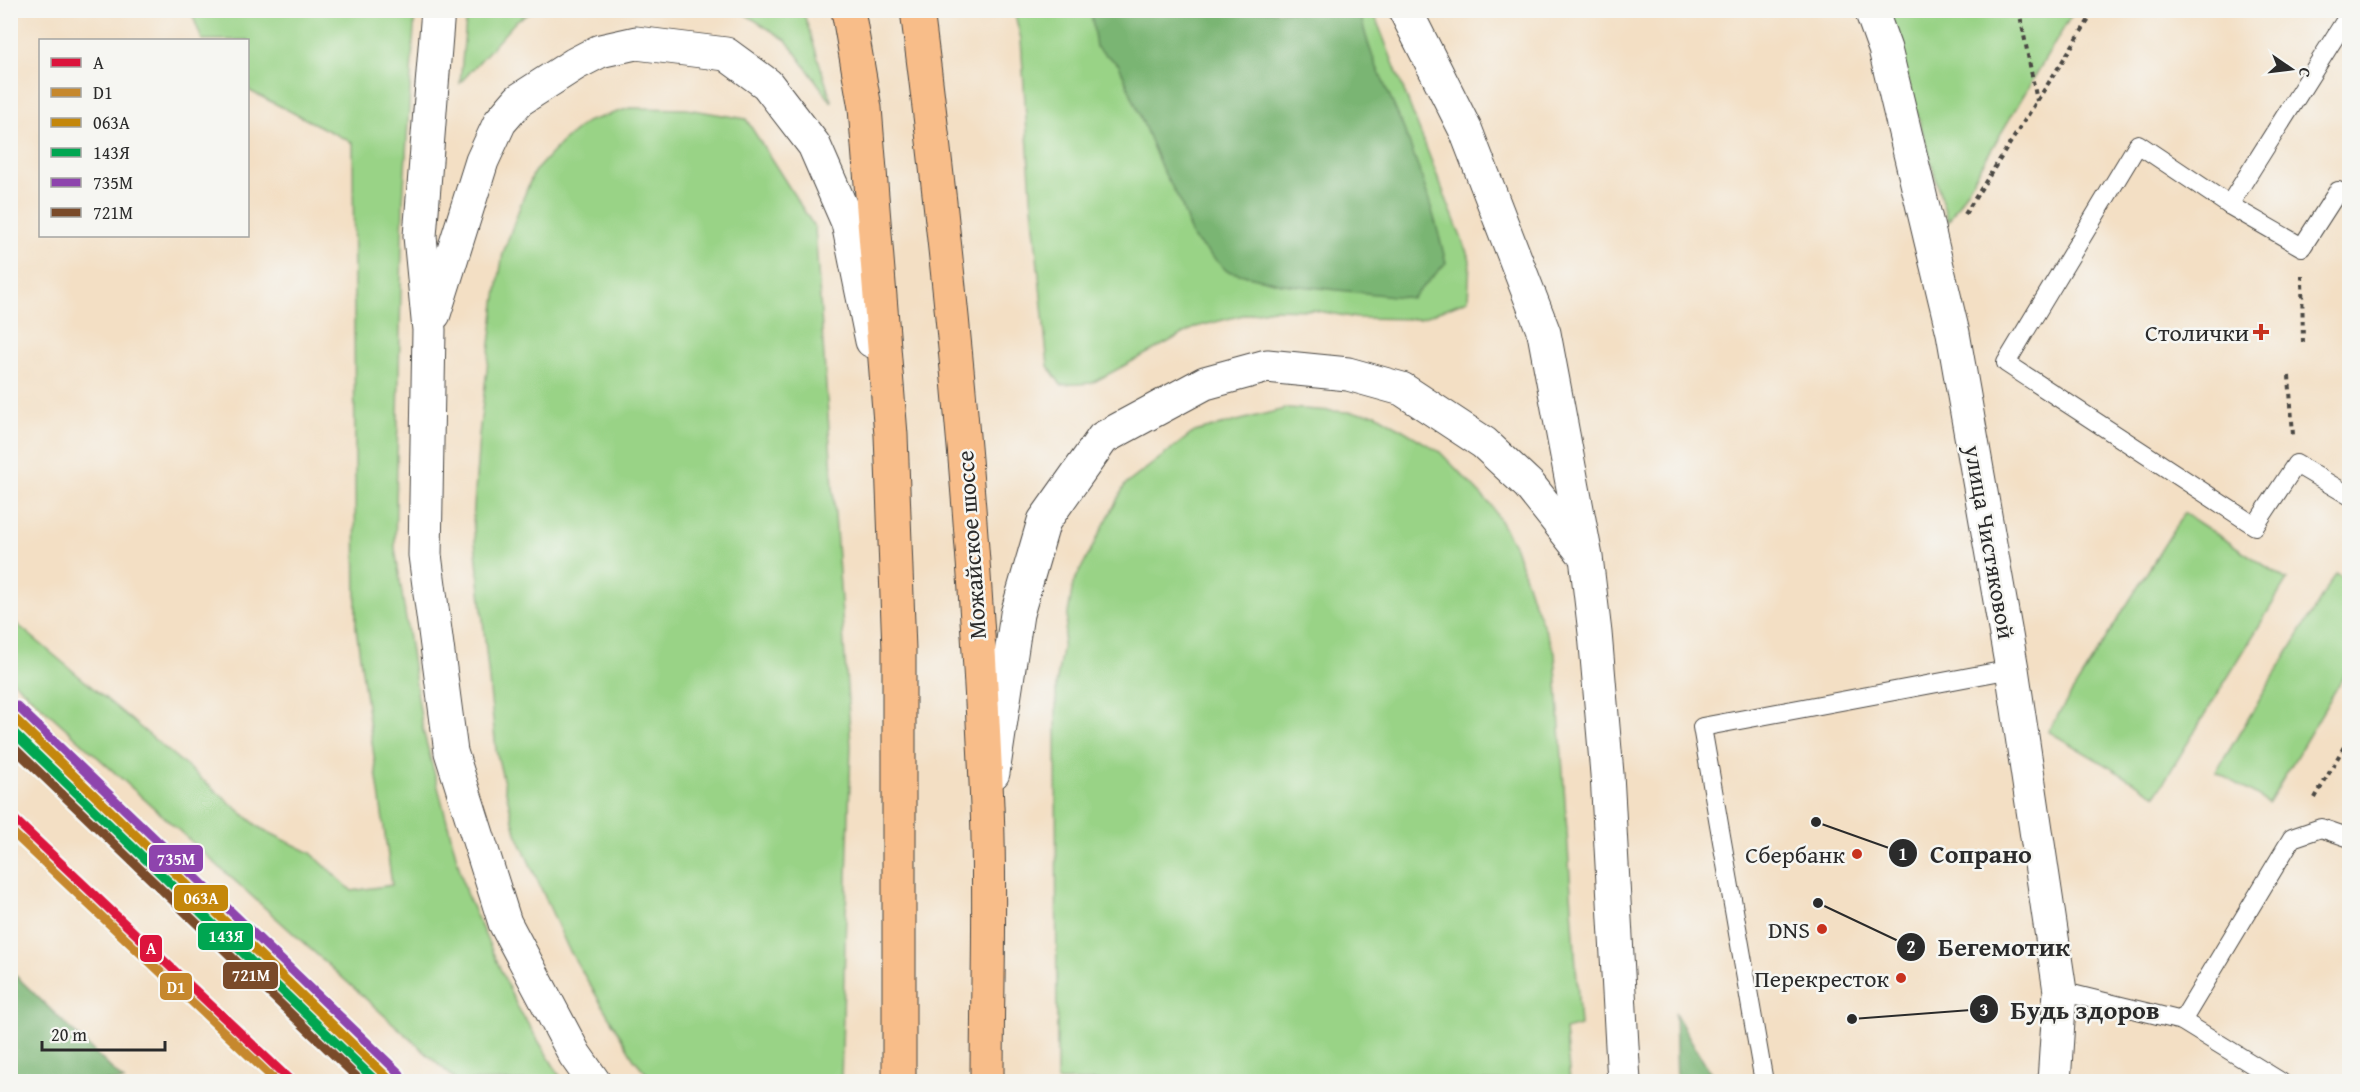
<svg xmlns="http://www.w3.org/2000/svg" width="2360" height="1092" font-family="'Gentium Book Plus',serif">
<rect width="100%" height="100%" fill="#f6f6f2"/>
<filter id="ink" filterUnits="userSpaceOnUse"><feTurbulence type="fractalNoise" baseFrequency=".0167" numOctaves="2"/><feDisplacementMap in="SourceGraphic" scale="12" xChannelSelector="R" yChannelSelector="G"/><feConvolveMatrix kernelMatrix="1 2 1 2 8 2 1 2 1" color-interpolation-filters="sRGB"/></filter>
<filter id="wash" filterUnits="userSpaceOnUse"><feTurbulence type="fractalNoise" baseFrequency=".008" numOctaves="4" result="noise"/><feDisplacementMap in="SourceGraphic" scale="24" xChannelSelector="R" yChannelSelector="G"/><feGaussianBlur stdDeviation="1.35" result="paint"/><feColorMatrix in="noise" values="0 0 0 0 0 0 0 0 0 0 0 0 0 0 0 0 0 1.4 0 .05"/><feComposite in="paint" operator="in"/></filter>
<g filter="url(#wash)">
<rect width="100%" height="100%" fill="#f3dfc4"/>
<g fill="#99d386" stroke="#627f58" stroke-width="1.5">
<polygon points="191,11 415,11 403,202 395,548 423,730 466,893 517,1006 563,1081 457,1081 11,679 11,619 260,828 311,853 352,891 392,885 356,628 353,143 248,90 248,40 202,40"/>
<polygon points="467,11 534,11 517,20 460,83"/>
<polygon points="740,11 803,11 832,103 786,40"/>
<polygon points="1014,11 1373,11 1470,260 1468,300 1420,319 1356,318 1313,310 1272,309 1239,316 1196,327 1092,383 1061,385 1048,366 1031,196 1021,39"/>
<polygon points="1887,11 2074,11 1948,222 1891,21"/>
<polygon points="630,108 687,109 746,119 815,228 851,745 841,1081 653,1081 634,1059 568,948 516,833 496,750 473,521 479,435 495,303 503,253 522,201 534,172 561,143 586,122"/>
<polygon points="1288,408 1376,414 1440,452 1491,505 1515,547 1531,596 1555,653 1580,1026 1565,1030 1570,1081 1057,1081 1056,685 1073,584 1125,485 1194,432"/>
<polygon points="2184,513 2287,580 2156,795 2048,731"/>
<polygon points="2336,573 2349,581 2349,667 2269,803 2216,772"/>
</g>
<g fill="#7ab573" stroke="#52704f" stroke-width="1.5">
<path d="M 1091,11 L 1360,11 C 1368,55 1386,86 1403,127 C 1421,171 1435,217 1446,263 L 1412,298 L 1282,284 L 1227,271 L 1192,237 L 1181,203 L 1162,169 L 1119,65 L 1096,47 Z"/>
<polygon points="10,971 11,971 124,1081 11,1081"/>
<polygon points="1675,1013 1715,1081 1677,1081"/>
</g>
</g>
<g filter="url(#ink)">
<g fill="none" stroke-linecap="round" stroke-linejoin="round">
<defs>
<g id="service">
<polyline points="2350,13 2229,205 2302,247 2338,191 2350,198"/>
<polyline points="2229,205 2138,144 2006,363 2255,526 2296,464 2350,496"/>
<polyline points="2060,991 2182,1021 2281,1082"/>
<polyline points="2182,1021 2292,838 2321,828 2350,838"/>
<polyline points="1764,1082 1702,727 2012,669"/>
</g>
<polyline id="minor" points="1871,10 1885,49 1953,333 2012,669 2060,991 2054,1082"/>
<g id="tertiary">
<polyline points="438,10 420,236 429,330 425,555 451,752 505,923 575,1055 594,1082"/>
<polyline points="1405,10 1466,131 1544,333 1586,557 1595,633 1607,774 1624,1082"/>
<polyline points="434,314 482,161 500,122 519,100 575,64 600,51 636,43 726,54 767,84 814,145 848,223 872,341"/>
<polyline points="993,773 1017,614 1044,521 1103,438 1205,383 1267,366 1348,374 1402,389 1484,443 1529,485 1583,553"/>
</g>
<g id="primary">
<polyline points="848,10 865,108 891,435 899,650 899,1082"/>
<path d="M 917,10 C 951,275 976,540 987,806 C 991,898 987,990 987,1082"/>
</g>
</defs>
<use href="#service" stroke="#494642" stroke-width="20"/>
<use href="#minor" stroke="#494642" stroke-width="35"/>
<use href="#tertiary" stroke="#494642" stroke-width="35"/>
<use href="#primary" stroke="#494642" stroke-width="35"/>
<g stroke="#494642" stroke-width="4" stroke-dasharray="4.5 4.5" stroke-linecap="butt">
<polyline points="2019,10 2037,101"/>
<polyline points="1965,214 2095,10"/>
<polyline points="2302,275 2303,345"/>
<polyline points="2289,376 2293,435"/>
<polyline points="2315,798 2350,736"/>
</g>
<use href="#service" stroke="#fff" stroke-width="18"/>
<use href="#minor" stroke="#fff" stroke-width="33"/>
<use href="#tertiary" stroke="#fff" stroke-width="33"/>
<use href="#primary" stroke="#f8bd89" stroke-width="33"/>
<defs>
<polyline id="rail-1" points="10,815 292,1082"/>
<polyline id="rail-2" points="10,830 277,1082"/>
<polyline id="rail-3" points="10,714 392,1082"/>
<polyline id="rail-4" points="10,729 377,1082"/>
<polyline id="rail-5" points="17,706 400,1074"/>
<polyline id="rail-6" points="10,744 362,1082"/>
</defs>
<use href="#rail-1" stroke="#f6f6f2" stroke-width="14"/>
<use href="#rail-2" stroke="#f6f6f2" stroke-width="14"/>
<use href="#rail-3" stroke="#f6f6f2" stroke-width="14"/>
<use href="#rail-4" stroke="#f6f6f2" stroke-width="14"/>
<use href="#rail-5" stroke="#f6f6f2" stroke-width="14"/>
<use href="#rail-6" stroke="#f6f6f2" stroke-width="14"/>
<use href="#rail-1" stroke="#dc143c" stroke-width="9"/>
<use href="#rail-2" stroke="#c6882d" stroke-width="9"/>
<use href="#rail-3" stroke="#c4870b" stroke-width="9"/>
<use href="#rail-4" stroke="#00a651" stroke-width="9"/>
<use href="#rail-5" stroke="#8e44ad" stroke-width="9"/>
<use href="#rail-6" stroke="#7a4b2a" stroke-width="9"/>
</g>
</g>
<g fill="#c8321e" stroke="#f6f6f2" stroke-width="2">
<path d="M2258 323h6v6h6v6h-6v6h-6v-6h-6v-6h6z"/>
<circle cx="1857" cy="854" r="6"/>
<circle cx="1822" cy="929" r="6"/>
<circle cx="1901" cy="978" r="6"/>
</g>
<g text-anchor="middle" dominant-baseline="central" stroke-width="5" stroke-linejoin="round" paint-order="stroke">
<g font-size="24" fill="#2b2b2b" stroke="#f6f6f2" text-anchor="end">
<text x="2249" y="332">Столички</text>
<text x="1845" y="854">Сбербанк</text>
<text x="1810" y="929">DNS</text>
<text x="1889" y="978">Перекресток</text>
</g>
<g font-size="24" fill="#2b2b2b" stroke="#f6f6f2">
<text transform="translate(1990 542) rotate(80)">улица Чистяковой</text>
<text transform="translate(971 545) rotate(-94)">Можайское шоссе</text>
</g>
</g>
<path fill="none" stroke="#2b2b2b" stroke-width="2" d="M1816 822L1903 853M1818 903L1911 947M1852 1019L1984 1009"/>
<g fill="#2b2b2b" stroke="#f6f6f2" stroke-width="2">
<circle cx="1816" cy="822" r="6"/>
<circle cx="1818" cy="903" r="6"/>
<circle cx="1852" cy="1019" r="6"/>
<circle cx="1903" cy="853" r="15"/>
<circle cx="1911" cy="947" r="15"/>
<circle cx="1984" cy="1009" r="15"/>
</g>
<g font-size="18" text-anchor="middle" font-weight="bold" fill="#fff">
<text x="1903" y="860">1</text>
<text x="1911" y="953">2</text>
<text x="1984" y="1016">3</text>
</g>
<g font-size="26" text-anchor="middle" font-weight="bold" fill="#2b2b2b" stroke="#f6f6f2" stroke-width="5" stroke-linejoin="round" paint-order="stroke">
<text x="1981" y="863">Сопрано</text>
<text x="2004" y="956">Бегемотик</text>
<text x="2085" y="1019">Будь здоров</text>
</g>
<g stroke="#f6f6f2" stroke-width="2">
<rect x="148" y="844" width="56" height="29" rx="6" fill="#8e44ad"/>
<rect x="173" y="884" width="56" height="28" rx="6" fill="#c4870b"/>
<rect x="197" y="922" width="57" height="29" rx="6" fill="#00a651"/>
<rect x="139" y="934" width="24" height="29" rx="6" fill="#dc143c"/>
<rect x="222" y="961" width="57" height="29" rx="6" fill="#7a4b2a"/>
<rect x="159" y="972" width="34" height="29" rx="6" fill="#c6882d"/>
</g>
<g font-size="16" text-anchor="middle" font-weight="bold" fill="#fff">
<text x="176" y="865">735М</text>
<text x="201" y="904">063А</text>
<text x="226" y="942">143Я</text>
<text x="151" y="954">A</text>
<text x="251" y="981">721М</text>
<text x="176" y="993">D1</text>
</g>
<rect width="2360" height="1092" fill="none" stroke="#f6f6f2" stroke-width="36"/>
<rect x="39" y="39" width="210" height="198" fill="#f6f6f2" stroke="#a5a5a2" stroke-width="1.5"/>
<rect x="51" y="58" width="30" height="9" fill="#dc143c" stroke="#a5a5a2" stroke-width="1.5"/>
<text x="93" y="69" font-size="18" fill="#2b2b2b">A</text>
<rect x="51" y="88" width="30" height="9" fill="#c6882d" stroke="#a5a5a2" stroke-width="1.5"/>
<text x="93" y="99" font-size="18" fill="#2b2b2b">D1</text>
<rect x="51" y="118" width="30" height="9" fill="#c4870b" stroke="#a5a5a2" stroke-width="1.5"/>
<text x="93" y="129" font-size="18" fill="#2b2b2b">063А</text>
<rect x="51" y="148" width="30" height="9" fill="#00a651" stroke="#a5a5a2" stroke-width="1.5"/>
<text x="93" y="159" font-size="18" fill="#2b2b2b">143Я</text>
<rect x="51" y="178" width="30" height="9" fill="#8e44ad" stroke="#a5a5a2" stroke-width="1.5"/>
<text x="93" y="189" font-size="18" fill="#2b2b2b">735М</text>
<rect x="51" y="208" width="30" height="9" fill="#7a4b2a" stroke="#a5a5a2" stroke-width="1.5"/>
<text x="93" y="219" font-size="18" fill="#2b2b2b">721М</text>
<g transform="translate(2291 69) rotate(104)" stroke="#f6f6f2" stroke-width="4.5" paint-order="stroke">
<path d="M0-4.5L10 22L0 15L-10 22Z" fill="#2b2b2b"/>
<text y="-9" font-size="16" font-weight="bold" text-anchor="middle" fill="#2b2b2b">С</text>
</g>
<path d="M42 1041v9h123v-9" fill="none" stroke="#2b2b2b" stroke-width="3"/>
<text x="51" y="1041" font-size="18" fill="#2b2b2b" stroke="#f6f6f2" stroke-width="4.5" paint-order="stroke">20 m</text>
</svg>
